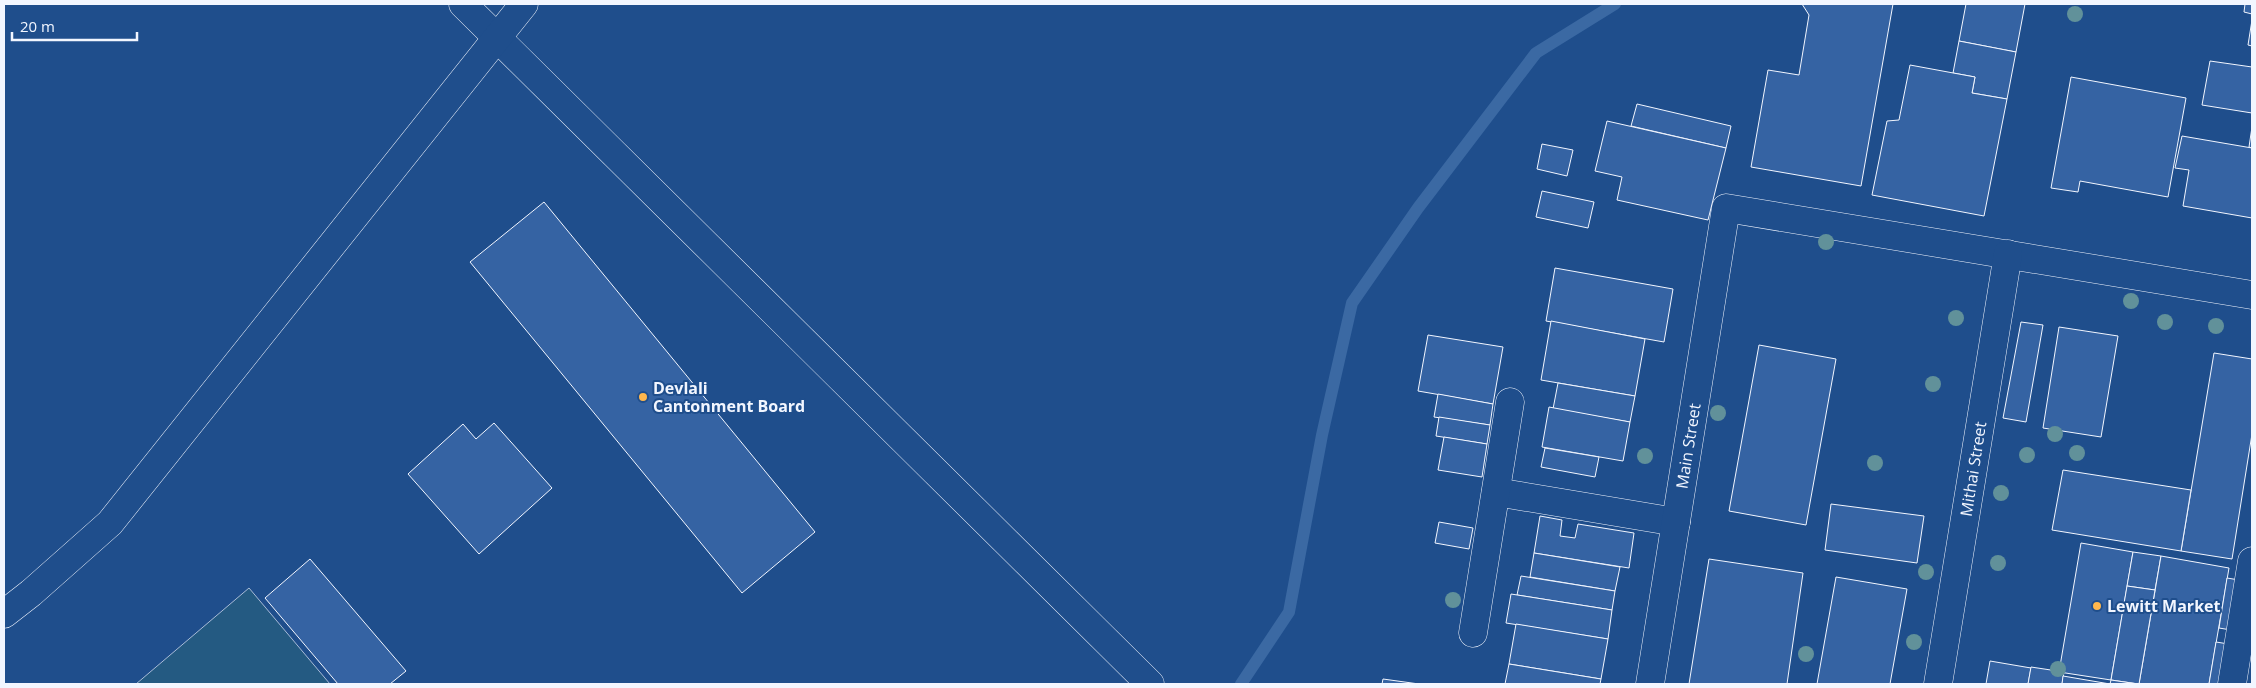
<svg xmlns="http://www.w3.org/2000/svg" width="2256" height="688" font-family="'Open Sans',sans-serif">
<rect width="100%" height="100%" fill="#1f4e8c"/>
<polygon fill="#245a82" stroke="#a8bbd7" points="249,588 330,684 136,684"/>
<g fill="none" stroke-linecap="round" stroke-linejoin="round">
<polyline stroke="#3b69a3" stroke-width="12" points="1241,684 1289,612 1322,435 1352,303 1418,208 1536,53 1615,4"/>
</g>
<g fill="#3563a3" stroke="#f2f6ff">
<polygon points="1802,4 1893,4 1861,186 1751,167 1768,70 1799,75 1809,15"/>
<polygon points="1966,4 2025,4 2016,52 1959,41"/>
<polygon points="2245,4 2252,4 2252,14 2244,12"/>
<polygon points="2252,20 2252,46 2248,45"/>
<polygon points="1959,41 2016,52 2007,99 1972,93 1975,77 1953,73"/>
<polygon points="2210,61 2252,67 2252,113 2202,105"/>
<polygon points="1910,65 1975,77 1972,93 2007,99 1984,216 1872,195 1887,121 1899,120"/>
<polygon points="2071,77 2186,98 2168,197 2080,181 2078,192 2051,188"/>
<polygon points="1637,104 1731,126 1726,148 1631,126"/>
<polygon points="1607,121 1726,148 1708,220 1617,200 1622,177 1595,171"/>
<polygon points="2252,127 2252,148 2249,147"/>
<polygon points="2182,136 2252,148 2252,218 2183,206 2189,170 2175,168"/>
<polygon points="1542,144 1573,150 1567,176 1537,169"/>
<polygon points="1542,191 1594,202 1588,228 1536,217"/>
<polygon points="544,202 815,532 742,593 470,262"/>
<polygon points="1555,268 1673,289 1664,342 1546,321"/>
<polygon points="1551,321 1645,339 1635,396 1541,380"/>
<polygon points="2021,322 2043,325 2026,422 2003,418"/>
<polygon points="2059,327 2118,336 2101,437 2043,428"/>
<polygon points="1428,335 1503,347 1493,404 1418,391"/>
<polygon points="1759,345 1836,359 1806,525 1729,511"/>
<polygon points="2214,353 2252,359 2252,434 2232,559 2181,551"/>
<polygon points="1558,383 1635,396 1630,422 1553,409"/>
<polygon points="1438,394 1493,404 1490,425 1434,417"/>
<polygon points="1549,407 1630,422 1623,461 1542,447"/>
<polygon points="1439,417 1490,425 1487,444 1436,436"/>
<polygon points="494,423 552,488 479,554 408,474 463,424 476,439"/>
<polygon points="1444,437 1487,444 1482,477 1438,470"/>
<polygon points="1545,448 1599,457 1595,477 1541,467"/>
<polygon points="2063,470 2191,490 2181,551 2052,530"/>
<polygon points="1831,504 1924,516 1917,563 1825,550"/>
<polygon points="1540,516 1562,520 1560,536 1575,538 1578,524 1634,533 1629,568 1534,553"/>
<polygon points="1439,522 1473,528 1469,549 1435,543"/>
<polygon points="2081,543 2133,552 2111,680 2059,672"/>
<polygon points="2133,552 2161,556 2155,590 2127,586"/>
<polygon points="1534,553 1620,567 1615,591 1530,577"/>
<polygon points="2161,556 2229,568 2209,684 2139,684"/>
<polygon points="310,559 406,671 390,684 338,684 265,598"/>
<polygon points="1709,559 1803,573 1787,684 1689,684"/>
<polygon points="1521,576 1615,591 1612,610 1517,595"/>
<polygon points="1836,577 1907,589 1890,684 1817,684"/>
<polygon points="2227,578 2245,581 2237,631 2219,628"/>
<polygon points="2127,586 2155,590 2139,684 2111,680"/>
<polygon points="1511,594 1612,610 1608,639 1506,623"/>
<polygon points="1516,624 1608,639 1601,679 1509,664"/>
<polygon points="2216,642 2235,645 2228,684 2209,684"/>
<polygon points="1990,661 2031,668 2028,684 1986,684"/>
<polygon points="1509,664 1601,679 1600,684 1505,684"/>
<polygon points="2031,667 2064,672 2062,684 2028,684"/>
<polygon points="2063,676 2110,684 2062,684"/>
<polygon points="1383,679 1419,684 1382,684"/>
<polygon points="2111,680 2138,684 2110,684"/>
</g>
<g fill="none" stroke-linecap="round" stroke-linejoin="round">
<defs>
<g id="minor">
<polyline points="463,4 1150,684"/>
<polyline points="1496,492 1676,522"/>
<polyline points="4,614 31,593 110,523 524,4"/>
<polyline points="1473,633 1510,402"/>
<polyline points="1650,684 1726,208 2252,295"/>
<polyline points="1938,684 2008,254"/>
<polyline points="2232,684 2252,561"/>
</g>
</defs>
<use href="#minor" stroke="#f2f6ff" stroke-width="29"/>
<use href="#minor" stroke="#1f4e8c" stroke-width="28"/>
</g>
<g fill="#61919a">
<circle cx="2075" cy="14" r="8"/>
<circle cx="1826" cy="242" r="8"/>
<circle cx="2131" cy="301" r="8"/>
<circle cx="1956" cy="318" r="8"/>
<circle cx="2165" cy="322" r="8"/>
<circle cx="2216" cy="326" r="8"/>
<circle cx="1933" cy="384" r="8"/>
<circle cx="1718" cy="413" r="8"/>
<circle cx="2055" cy="434" r="8"/>
<circle cx="2077" cy="453" r="8"/>
<circle cx="2027" cy="455" r="8"/>
<circle cx="1645" cy="456" r="8"/>
<circle cx="1875" cy="463" r="8"/>
<circle cx="2001" cy="493" r="8"/>
<circle cx="1998" cy="563" r="8"/>
<circle cx="1926" cy="572" r="8"/>
<circle cx="1453" cy="600" r="8"/>
<circle cx="1914" cy="642" r="8"/>
<circle cx="1806" cy="654" r="8"/>
<circle cx="2058" cy="669" r="8"/>
</g>
<g fill="#ffb74d" stroke="#1f4e8c" stroke-width="2">
<circle cx="643" cy="397" r="5"/>
<circle cx="2097" cy="606" r="5"/>
</g>
<g text-anchor="middle" dominant-baseline="central" stroke-width="4" stroke-linejoin="round" paint-order="stroke">
<g font-size="16" font-weight="bold" fill="#f2f6ff" stroke="#1f4e8c" text-anchor="start">
<text x="653" y="388">Devlali<tspan x="653" dy="18">Cantonment Board</tspan></text>
<text x="2107" y="606">Lewitt Market</text>
</g>
<g font-size="16" fill="#f2f6ff" stroke="#1f4e8c">
<text transform="translate(1688 446) rotate(-81)">Main Street</text>
<text transform="translate(1973 469) rotate(-81)">Mithai Street</text>
</g>
</g>
<rect width="2256" height="688" fill="none" stroke="#f2f6ff" stroke-width="10"/>
<path d="M12 32v8h125v-8" fill="none" stroke="#f2f6ff" stroke-width="2.5"/>
<text x="20" y="32" font-size="15" fill="#f2f6ff" stroke="#1f4e8c" stroke-width="4" paint-order="stroke">20 m</text>
</svg>
